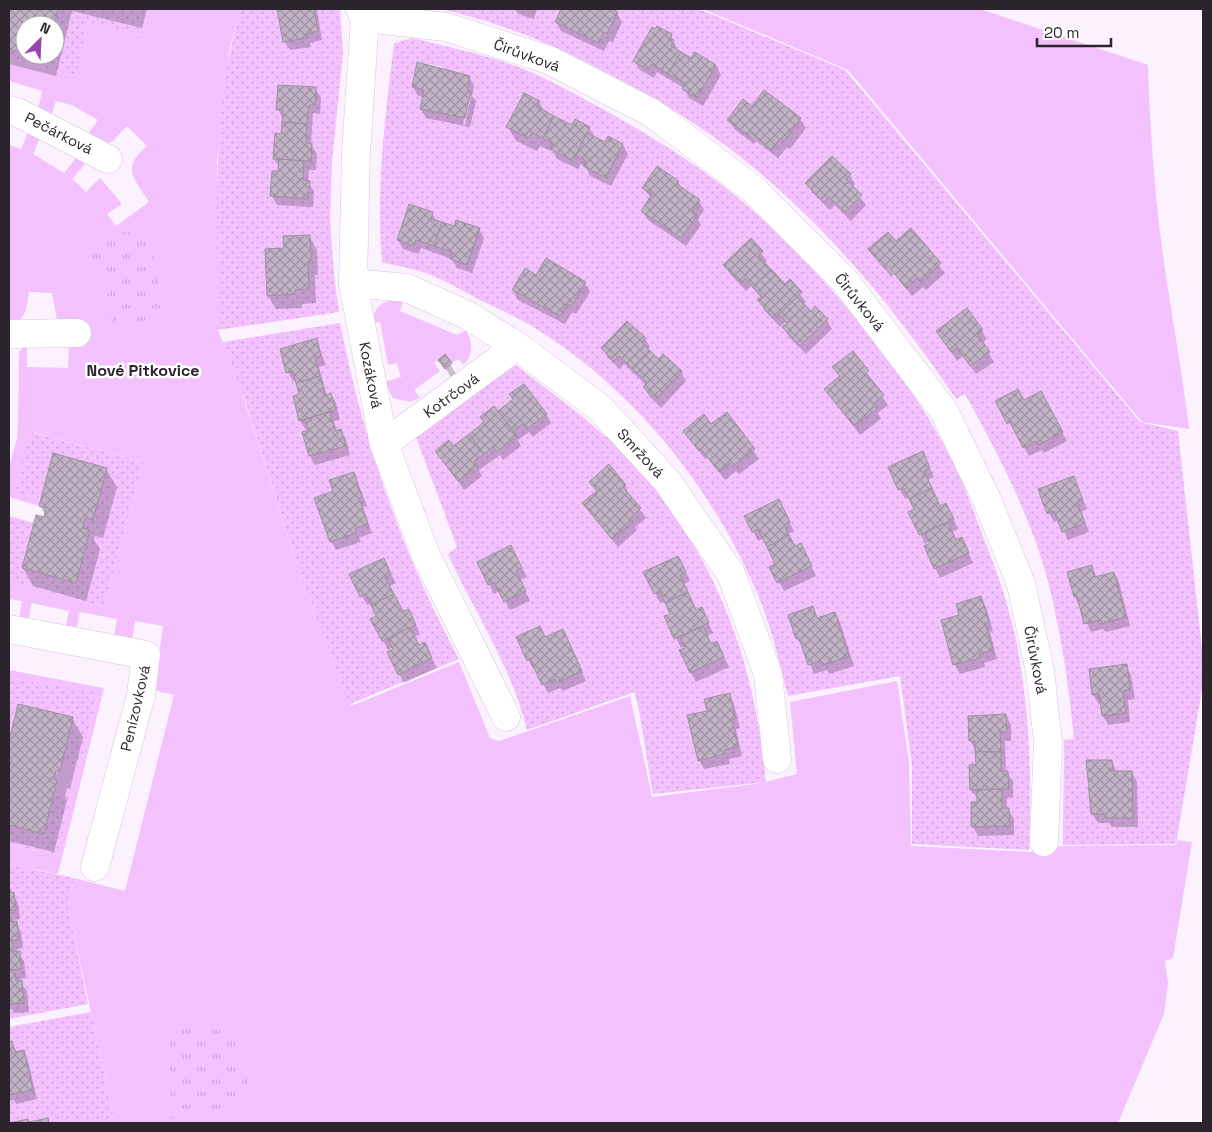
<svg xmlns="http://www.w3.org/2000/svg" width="1212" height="1132" font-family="'Space Grotesk',sans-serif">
<defs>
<pattern id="park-tufts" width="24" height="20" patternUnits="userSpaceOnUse" patternTransform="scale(1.25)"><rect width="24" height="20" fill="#f3c1fe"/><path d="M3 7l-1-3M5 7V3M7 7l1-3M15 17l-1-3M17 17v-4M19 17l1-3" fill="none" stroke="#d0a6da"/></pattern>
<pattern id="garden-dots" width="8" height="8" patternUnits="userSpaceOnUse" patternTransform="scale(1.25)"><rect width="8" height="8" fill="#f3c1fe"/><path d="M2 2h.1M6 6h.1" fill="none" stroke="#d0a6da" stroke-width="1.8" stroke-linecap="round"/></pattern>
<pattern id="building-cross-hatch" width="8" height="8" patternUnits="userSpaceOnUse" patternTransform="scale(1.25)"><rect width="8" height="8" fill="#c2b2c6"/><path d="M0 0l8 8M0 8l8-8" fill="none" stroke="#9e91a1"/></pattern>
</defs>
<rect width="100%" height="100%" fill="#fcf1fe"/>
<g fill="#f3c1fe">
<path d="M 149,9 L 241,9 L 230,47 L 217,160 L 218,330 L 237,377 L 302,581 L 351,706 L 459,662 L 490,738 L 499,741 L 630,696 L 652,797 L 762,783 L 797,774 L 790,702 L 897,681 L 909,762 L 911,846 L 1031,852 L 1061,846 L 1176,845 L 1177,840 L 1192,842 L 1173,958 L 1165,961 L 1168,983 L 1164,1014 L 1118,1123 L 115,1123 L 68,906 L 74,878 L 125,891 L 174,695 L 154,690 L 163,626 L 135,621 L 132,641 L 114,636 L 117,619 L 80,612 L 76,631 L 65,629 L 69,611 L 32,603 L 28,622 L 19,620 L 22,601 L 9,599 L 9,581 L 104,607 L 143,462 L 32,432 L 15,492 L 41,499 L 39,506 L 9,497 L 9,466 L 17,439 L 18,421 L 19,352 L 22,348 L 27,346 L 27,367 L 68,368 L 69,343 L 57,320 L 52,293 L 29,292 C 27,306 26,323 9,323 L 9,145 L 21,149 L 29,130 L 41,136 L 33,154 L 64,173 L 76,158 L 85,164 L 72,179 L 86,192 L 100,178 L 122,204 L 107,214 L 116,226 L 149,202 C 133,177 121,168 147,146 L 127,126 L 113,141 L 106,144 L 86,137 L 98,120 L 72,105 L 56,101 L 50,119 L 38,109 L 42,91 L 9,81 L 9,59 L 75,76 L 88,22 L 142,35 Z"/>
<path d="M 703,9 L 980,9 L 1148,65 C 1150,126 1154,187 1162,248 C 1170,308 1182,368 1189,429 L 1142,422 L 848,70 Z"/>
<path d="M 393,300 L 403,302 L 400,311 L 457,335 L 466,330 C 472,343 475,354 463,365 L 459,359 L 452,363 L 445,355 L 434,363 L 440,371 L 414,390 L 420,398 L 410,402 L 393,398 L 384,382 L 401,377 L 397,363 L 388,365 L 380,322 L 372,323 C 373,310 380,302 393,300 Z"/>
<polygon points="9,670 104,688 58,874 9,864 9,845 57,855 71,798 54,793 57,781 54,780 62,762 80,768 98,694 9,678"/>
</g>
<g fill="url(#park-tufts)">
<path d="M 148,231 L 167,326 L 113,326 L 104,272 L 86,265 C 80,228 122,234 148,231 Z"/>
<polygon points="179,1018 205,1028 237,1033 252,1101 171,1119 169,1029"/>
</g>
<g fill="url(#garden-dots)" fill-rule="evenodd">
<polygon points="58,9 149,9 142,35 88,22 76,76 9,59 9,49 25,53 25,55 46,58 47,55 55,55 54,25"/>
<path d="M 241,9 L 277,9 L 283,41 L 307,38 L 306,34 L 318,31 L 314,9 L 340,10 L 343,53 L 332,162 L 330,220 L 334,275 L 339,312 L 218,330 C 218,223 210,112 241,9 ZM 278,85 L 316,87 L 315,105 L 309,105 L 306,143 L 312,144 L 311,161 L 304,161 L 303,180 L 310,181 L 308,199 L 270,196 L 272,171 L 278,171 L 279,159 L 273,159 L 275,134 L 281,134 L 283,110 L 277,110 ZM 283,236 L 311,261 L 308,262 L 309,289 L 295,290 L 295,294 L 267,296 L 265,249 L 284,248 Z"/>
<path d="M 440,9 L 561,9 L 555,22 L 598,43 L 604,32 L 607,33 L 618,12 L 611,9 L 699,9 L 845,70 L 1140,422 L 1178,431 L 1203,658 L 1203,684 L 1176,844 L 1063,845 L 1064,740 L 1074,739 C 1069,686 1061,633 1048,581 C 1030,515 998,453 965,394 L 956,399 C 897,311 827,226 743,159 C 702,126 656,98 609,74 C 555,45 500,22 440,9 ZM 652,28 L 674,40 L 671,46 L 691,58 L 695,52 L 716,65 L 697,98 L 682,89 L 685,83 L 652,64 L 648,69 L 633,60 ZM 764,91 L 801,118 L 785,140 L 781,138 L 772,150 L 727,119 L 743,99 L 752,106 ZM 832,156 L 851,174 L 846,179 L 862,195 L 845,212 L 829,197 L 806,183 ZM 911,228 L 941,263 L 920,282 L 917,278 L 906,287 L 868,249 L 888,232 L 896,241 ZM 967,308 L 977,334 L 990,352 L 970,366 L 957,348 L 951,352 L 936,331 ZM 1018,389 L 1024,400 L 1041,391 L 1063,432 L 1038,444 L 1036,441 L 1023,448 L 1010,422 L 1007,424 L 995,402 ZM 1074,476 L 1083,499 L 1077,502 L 1062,532 L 1054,511 L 1048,514 L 1038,489 ZM 1092,565 L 1095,577 L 1114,572 L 1126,617 L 1099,624 L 1098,620 L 1084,623 L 1077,596 L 1074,597 L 1067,572 ZM 1127,664 L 1130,690 L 1123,691 L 1126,713 L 1102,716 L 1099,694 L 1092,695 ZM 1087,760 L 1112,760 L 1113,771 L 1132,771 L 1133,818 L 1106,818 L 1105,814 L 1091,814 L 1090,786 L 1087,786 Z"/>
<path d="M 413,38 C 450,48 490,55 526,70 C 555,82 582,98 610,113 C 663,143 716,176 761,218 C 836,288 917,383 960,477 C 969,497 976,518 984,539 C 998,574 1010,609 1017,645 C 1030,713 1032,782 1029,850 L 912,844 L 912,765 L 900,676 L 788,696 C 780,666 773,634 762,605 C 717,492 633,386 528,324 C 512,315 496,308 480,300 C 462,291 445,280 426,273 C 412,268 396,266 382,262 C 376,188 385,116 394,43 ZM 417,62 L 442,67 L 442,70 L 467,91 L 471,91 L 465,118 L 420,109 L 424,90 L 412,87 ZM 524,93 L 540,101 L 537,106 L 572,125 L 575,119 L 590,127 L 587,133 L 605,142 L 608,136 L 623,144 L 605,178 L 584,167 L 586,161 L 576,155 L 573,161 L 551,150 L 553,144 L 532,133 L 529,138 L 507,127 ZM 657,166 L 679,181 L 677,184 L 692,211 L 697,215 L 681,238 L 641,211 L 652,194 L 642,187 ZM 409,204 L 431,219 L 454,226 L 456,220 L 480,228 L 451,259 L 453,252 L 416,240 L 413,246 L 397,240 ZM 751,238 L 763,251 L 758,256 L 785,284 L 790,279 L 802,292 L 797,297 L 811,311 L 816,307 L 828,319 L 787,323 L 779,314 L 774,319 L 757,301 L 762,296 L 745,278 L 740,283 L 723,265 ZM 546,258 L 586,283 L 571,306 L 567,304 L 560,316 L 512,291 L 525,268 L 536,275 ZM 627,321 L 645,337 L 641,342 L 659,359 L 663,354 L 682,371 L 655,399 L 643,387 L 647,382 L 619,356 L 601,348 ZM 853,351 L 869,371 L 866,373 L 884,395 L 873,404 L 876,409 L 855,426 L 824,389 L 840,376 L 832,367 ZM 726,412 L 755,449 L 733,466 L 701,449 L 699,451 L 683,431 L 703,415 L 711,424 ZM 923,452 L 930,468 L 924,471 L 940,506 L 946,503 L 954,519 L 948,522 L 956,540 L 962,537 L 969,553 L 934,569 L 924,546 L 930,543 L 924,533 L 918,535 L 908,512 L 914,509 L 904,488 L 898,490 L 888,467 ZM 744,516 L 795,546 L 777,583 L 775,564 L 758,529 L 752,532 ZM 981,597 L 989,622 L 985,623 L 993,649 L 979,654 L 980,658 L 954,665 L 941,621 L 959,615 L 956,604 ZM 812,606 L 817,618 L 835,612 L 849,656 L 823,665 L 821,661 L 808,665 L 799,638 L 796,639 L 788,615 ZM 1006,714 L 1007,732 L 1000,732 L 1002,808 L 971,827 L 971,802 L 977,802 L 977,790 L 969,765 L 976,764 L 975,741 L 969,741 L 968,716 Z"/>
<path d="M 340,323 C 364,443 401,551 459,659 L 350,704 L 302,581 L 244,397 L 223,342 ZM 317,339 L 321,356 L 315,358 L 325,395 L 332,393 L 336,410 L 330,412 L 335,431 L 341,429 L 346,446 L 309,456 L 302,432 L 308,430 L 305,419 L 299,420 L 293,396 L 299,394 L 293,371 L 286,373 L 280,349 ZM 354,472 L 362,496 L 359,498 L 368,524 L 355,529 L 356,533 L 329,480 ZM 384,558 L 391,574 L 385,577 L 403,611 L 409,609 L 416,624 L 410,627 L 419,645 L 425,643 L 432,658 L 398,675 L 387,652 L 393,649 L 388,639 L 382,641 L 371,619 L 376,616 L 366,594 L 360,597 L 349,574 Z"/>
<path d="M 516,365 L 583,417 L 606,437 L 610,435 C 706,537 753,642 766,782 L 653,794 L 638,705 L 634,692 L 527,730 C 512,667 474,612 448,554 L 457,547 L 416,437 L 505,371 ZM 523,384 L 547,414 L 527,429 L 523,424 L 513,431 L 517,436 L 498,452 L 493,447 L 474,461 L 478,467 L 458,481 L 435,451 L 449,440 L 453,446 L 484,422 L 480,417 L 494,406 L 498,411 L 513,399 L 510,394 ZM 609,465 L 625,484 L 623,487 L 641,508 L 631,518 L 633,521 L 612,538 L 582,504 L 597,491 L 589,482 ZM 511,545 L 522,568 L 516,571 L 526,591 L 494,582 L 488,585 L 477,562 ZM 678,556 L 685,572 L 680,575 L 696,610 L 702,607 L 709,623 L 703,626 L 711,644 L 717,641 L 724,657 L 690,673 L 679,651 L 685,648 L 680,637 L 674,639 L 664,617 L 670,614 L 660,592 L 654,594 L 644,572 ZM 540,626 L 545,637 L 563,629 L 582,671 L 557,683 L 555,679 L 542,685 L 530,659 L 527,660 L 516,637 ZM 730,693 L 735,718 L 732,720 L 738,747 L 724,750 L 725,755 L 698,761 L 687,715 L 707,711 L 704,699 Z"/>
<polygon points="31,432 143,462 104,607 9,581 9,516 34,523 22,568 76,583 90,530 83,528 85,518 93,520 107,468 53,453 41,499 15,492"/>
<polygon points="9,678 98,693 80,768 62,762 73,717 18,704 9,741"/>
<polygon points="54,793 71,797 58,855 9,845 9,825 44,834"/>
<polygon points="9,864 74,878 68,906 88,1004 9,1019 9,1004 24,1002 22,981 16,981 15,970 21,969 20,951 13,952 12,940 18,939 17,922 11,922 9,911 16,910 14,892 9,893"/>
<polygon points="91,1012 115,1123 49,1123 48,1118 29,1122 28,1119 9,1123 9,1093 33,1090 15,1052 12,1041 9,1041 9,1027"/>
</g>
<g fill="#0003" fill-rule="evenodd">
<path d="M 9,9 L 147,9 L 142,28 L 72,11 L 56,76 L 9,64 ZM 25,25 L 55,25 L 55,55 L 25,55 Z"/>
<polygon points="278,9 317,9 322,40 310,43 311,47 290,50 284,41"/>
<polygon points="515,9 537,9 534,19 518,14"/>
<polygon points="563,9 608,9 617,13 622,22 613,42 609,41 604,51 561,31 556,22"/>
<polygon points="671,35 678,51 692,59 716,66 721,75 703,106 689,98 684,88 657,72 654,78 640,70 634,61"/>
<path d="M 469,77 L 474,86 L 472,96 L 476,101 L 470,127 L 426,118 L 421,109 L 423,97 L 418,96 L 413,87 ZM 469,94 L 471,96 L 465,125 L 463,124 Z"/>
<polygon points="316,89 321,98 320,114 313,113 311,145 317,154 316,170 309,170 308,182 314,191 313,207 277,205 272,196 280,168 274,159 282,135 283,119 278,109"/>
<polygon points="764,92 800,119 806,128 790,149 787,147 778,158 756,141 754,144 734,129 729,120 753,108"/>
<polygon points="539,102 545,112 572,126 589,128 595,137 605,143 608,138 623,145 628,154 611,186 590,176 585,166 581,164 578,169 557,159 552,149 551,151 540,146 537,151 516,141 508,127"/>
<polygon points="832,157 850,175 855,184 852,187 866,205 851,221 835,205 830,210 812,192 807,183"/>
<polygon points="678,182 682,189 699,201 704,210 698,219 701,225 686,246 648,220 642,211 651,198 643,188"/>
<polygon points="432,213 437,222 455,228 479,229 484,238 472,273 457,268 452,259 421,248 419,254 403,249 398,240"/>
<polygon points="911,230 945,273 926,290 923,287 912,296 894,274 891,277 870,249 896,243"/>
<polygon points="309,236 317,250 318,275 315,275 316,303 302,304 302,308 276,309 268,296 285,250"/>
<polygon points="751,240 767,261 764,264 785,286 790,281 806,302 803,305 811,313 827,320 832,329 806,354 789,337 784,328 787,325 785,322 780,327 764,310 759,300 761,298 751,286 746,291 730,274 725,265"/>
<polygon points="536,276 585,283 590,292 576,314 572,312 565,324 518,300 513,291"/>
<polygon points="981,330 987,339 982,343 994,362 976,374 963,356 957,361 938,331"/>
<polygon points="645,338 650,347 647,350 659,361 681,372 686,381 661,408 649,396 644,387 646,385 624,364 620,369 608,358 603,349"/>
<polygon points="316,340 326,365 319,367 327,396 331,394 336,403 340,420 334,421 337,431 341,430 346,439 350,455 315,465 310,456 309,428 305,429 300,420 300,395 296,380 293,381 288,372"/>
<polygon points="852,352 888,405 878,413 881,419 860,435 826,389 840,378 834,367"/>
<polygon points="445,356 459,378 454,382 440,360"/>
<polygon points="514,400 546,414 551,423 533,437 529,432 518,440 521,446 503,460 500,455 479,470 482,476 464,490 437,452 453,447"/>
<polygon points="1024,401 1046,401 1067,441 1044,453 1042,450 1029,456 997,402"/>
<polygon points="726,414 759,459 739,474 736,471 725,480 708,457 705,459 685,431 711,426"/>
<polygon points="927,462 934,477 928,480 941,507 951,514 958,529 952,532 956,541 966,548 973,563 940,578 925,547 931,544 930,541 925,544 910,513 916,510 910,496 905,499 889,468"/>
<polygon points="106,469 117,487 103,538 95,536 94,540 100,549 86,601 33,586 23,568 44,519 45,515 40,506"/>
<polygon points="354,473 367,506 363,507 372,533 359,538 361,542 336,550 331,541 335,492"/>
<polygon points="1073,477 1087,509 1081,512 1089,532 1068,540 1059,520 1054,522 1049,513"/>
<polygon points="590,482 625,485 629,495 646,518 635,527 637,530 618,547 583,504 597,492"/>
<polygon points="783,510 794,531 788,534 795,548 805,554 816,576 784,591 771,567 777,564 764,538 758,541 746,517"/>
<polygon points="515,555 527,577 520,580 530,601 510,610 500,591 494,594 478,562"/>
<polygon points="683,566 690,581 684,584 696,611 706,618 713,633 707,636 712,645 717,643 729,667 696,682 691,673 686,646 681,648 665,617 671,614 665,601 660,603 645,572"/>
<polygon points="1092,567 1097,578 1114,573 1119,582 1130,626 1106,632 1103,629 1091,632 1075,597 1068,573"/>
<polygon points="388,568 396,583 390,586 403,613 413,619 420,634 414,637 419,646 429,653 437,668 404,683 399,674 393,647 388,650 372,619 378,617 372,603 367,605 351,575"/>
<polygon points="981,598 986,607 993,631 990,632 997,659 984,663 985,667 960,674 955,665 942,621 961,616"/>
<polygon points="812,608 818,619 835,613 840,622 854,666 829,674 827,670 814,674 803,647 797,639 789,615"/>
<polygon points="545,638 567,639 586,681 563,691 560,688 548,693 535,668 533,669 528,660"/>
<polygon points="1126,666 1131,675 1135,699 1128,700 1130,722 1108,725 1103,716 1102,703 1099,704 1093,695"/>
<polygon points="729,695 734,704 740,728 736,729 742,756 729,759 730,764 704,769 699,760 708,712"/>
<polygon points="19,705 72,718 83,737 70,789 67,788 65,796 67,800 54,852 9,841 9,769 11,767 9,762 9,746"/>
<polygon points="1006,715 1011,725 1011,741 1005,741 1006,772 1013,781 1013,798 1007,797 1007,809 1014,818 1014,835 978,836 973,827 978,799 971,790 977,766 975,750 970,740"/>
<polygon points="1088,761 1112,761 1117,773 1132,772 1137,782 1138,827 1112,827 1109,823 1098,823 1092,814"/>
<polygon points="9,886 18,903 20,919 14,920 21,932 23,948 17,949 17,952 24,961 26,978 20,979 20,982 27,991 29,1012 14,1013 12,1009 9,1009"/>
<polygon points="12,1042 17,1053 23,1052 28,1061 37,1099 16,1104 14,1100 9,1101 9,1043"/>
</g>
<g fill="url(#building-cross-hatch)" stroke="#9f8fa3">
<polygon points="9,9 58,9 54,25 25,25 25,53 9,49"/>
<polygon points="277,9 314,9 318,31 306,34 307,38 283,42"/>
<polygon points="561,9 611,9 618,12 607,34 604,32 599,43 555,22"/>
<polygon points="657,26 672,34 670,38 674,40 671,46 681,52 668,74 652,64 648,70 633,61 652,27 655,29"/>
<polygon points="681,52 691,58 695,52 716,65 697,98 682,89 685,83 668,74"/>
<polygon points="417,62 470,76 467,91 471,91 465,118 420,109 424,90 412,87"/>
<polygon points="278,85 316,87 315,105 309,105 307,124 282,122 283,110 276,110"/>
<polygon points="764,90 801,118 784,141 781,138 772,150 750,133 748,135 727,120 743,99 752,106"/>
<polygon points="524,93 540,101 537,106 554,116 543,138 532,133 529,138 506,127"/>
<polygon points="554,116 572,125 575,119 590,127 573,161 550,149 553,144 543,138"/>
<polygon points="282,122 307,124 306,143 312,144 311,161 273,159 275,133 281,134"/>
<polygon points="587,133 605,142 608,136 623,144 606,178 583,166 586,161 576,155"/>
<polygon points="832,156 851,174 846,179 862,195 845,212 829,197 824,202 805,183"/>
<polygon points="279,159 304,161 303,180 310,181 308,199 270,196 272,171 278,171"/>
<polygon points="657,166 679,181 677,184 700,200 692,211 697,215 681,238 641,211 652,194 642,188"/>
<polygon points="409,204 433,212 431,219 442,222 434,246 416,240 414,246 397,240"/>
<polygon points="456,220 480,228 467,265 450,259 453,252 434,246 442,222 454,226"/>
<polygon points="911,228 941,263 920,282 917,278 906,288 888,266 885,269 868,249 888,232 896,241"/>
<polygon points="310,235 311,261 308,262 309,289 295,290 295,294 267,296 265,249 284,248 283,236"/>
<polygon points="751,238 763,251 758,256 772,270 753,287 745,278 741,283 723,265"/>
<polygon points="546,258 586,282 571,306 567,304 560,316 512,290 525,268 536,275"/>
<polygon points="772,270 785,284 790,279 802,292 774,319 757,300 762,296 753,287"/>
<polygon points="797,297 811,311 815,306 828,319 800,346 782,327 787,323 779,314"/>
<polygon points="967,308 983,330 977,334 990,352 970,366 957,348 951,352 936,331"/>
<polygon points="627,321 646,338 641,342 650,351 633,369 619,356 614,361 601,348"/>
<polygon points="317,338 321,356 315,358 320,376 296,383 293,371 286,373 280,349"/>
<polygon points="650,351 659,359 663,354 682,371 656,399 643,387 647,382 633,369"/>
<polygon points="853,351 869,371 866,373 884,395 873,404 877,409 854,426 824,389 840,376 832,367"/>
<polygon points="445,354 452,363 445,369 438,360"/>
<polygon points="320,376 325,395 331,393 336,410 299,421 293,396 299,394 296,383"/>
<polygon points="524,384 547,414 527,429 523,424 513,431 498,411 513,399 509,394"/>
<polygon points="1018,389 1024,400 1041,391 1063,432 1038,445 1036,441 1023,448 1010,422 1007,424 995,401"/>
<polygon points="494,406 517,436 497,452 493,447 484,454 469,434 484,422 480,417"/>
<polygon points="330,412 335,431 341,429 346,446 309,456 302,432 308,430 305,419"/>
<polygon points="727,412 755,449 733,466 730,463 719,472 701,449 699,451 683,431 704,414 711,424"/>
<polygon points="469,434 484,454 474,461 478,466 458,481 435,451 449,440 453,446"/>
<polygon points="923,451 930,468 924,471 932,488 909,499 904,488 898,490 888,467"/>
<polygon points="53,453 107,468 93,520 85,518 84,524 83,528 90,530 76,583 22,568 36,515 44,517 46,508 39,506"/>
<polygon points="609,464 626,485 623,487 641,508 631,518 633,521 612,539 582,503 597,491 589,482"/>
<polygon points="354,472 362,497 359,498 368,524 355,529 356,533 330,542 314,498 333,491 329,480"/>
<polygon points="1074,476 1083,500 1077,502 1085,523 1062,532 1054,511 1047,514 1038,489"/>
<polygon points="932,488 940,506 946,503 954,519 919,535 908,512 914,509 909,499"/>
<polygon points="779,499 790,522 784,525 789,535 767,547 758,529 752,532 744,516"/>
<polygon points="948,522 956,540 962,537 969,553 934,569 924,546 930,543 924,533"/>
<polygon points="789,535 795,546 801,543 812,566 777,583 769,567 775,564 767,547"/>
<polygon points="511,545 522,568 516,571 526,591 504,602 494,582 488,585 477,562"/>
<polygon points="678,556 686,572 680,575 688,592 665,603 660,592 654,594 643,572"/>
<polygon points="384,558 391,574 385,577 394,594 371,605 366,594 360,597 349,574"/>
<polygon points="1092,565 1095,577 1114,572 1126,617 1099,624 1098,620 1084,624 1077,596 1074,597 1067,572"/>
<polygon points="688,592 696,610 702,607 709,623 674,639 664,616 670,614 665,603"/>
<polygon points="394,594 403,611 409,609 416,625 382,641 370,619 376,616 371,605"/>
<polygon points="981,596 989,622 985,623 993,650 979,654 980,658 953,665 941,620 959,615 956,604"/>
<polygon points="813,606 817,618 835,612 849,657 823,665 821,661 808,665 799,638 796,639 788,615"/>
<polygon points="540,626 545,637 563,629 582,671 556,683 555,679 542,685 530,659 527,661 516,637"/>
<polygon points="703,626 711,644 717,641 724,657 690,673 679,650 685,648 680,637"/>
<polygon points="410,627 419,645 425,642 432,658 398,675 387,652 393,649 388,639"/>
<polygon points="1127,664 1130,690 1123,691 1126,713 1102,716 1099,694 1092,695 1089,669"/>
<polygon points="730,693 735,719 732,720 738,747 724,750 725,754 698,761 687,715 707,711 704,699"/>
<polygon points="18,704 73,717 60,771 56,771 54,780 57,780 44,834 9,825 9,768 12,759 9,758 9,741"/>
<polygon points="1006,714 1007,732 1000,732 1001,752 975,752 975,741 969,741 968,716"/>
<polygon points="975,752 1001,752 1001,771 1008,771 1009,789 970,790 969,765 976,764"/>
<polygon points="1086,760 1112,760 1113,771 1132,771 1133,818 1105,818 1105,814 1091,814"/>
<polygon points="1002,789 1002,808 1009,808 1010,826 971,827 971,802 977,802 977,790"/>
<polygon points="14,892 16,910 9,911 9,893"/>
<polygon points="9,911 11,922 17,921 19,939 9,941"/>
<polygon points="12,940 13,952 20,951 21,969 9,970 9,941"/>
<polygon points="9,970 15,970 16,981 22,980 24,1003 9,1004"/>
<polygon points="9,1041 12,1041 15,1052 24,1050 33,1090 9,1095"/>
<polygon points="48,1118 49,1123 9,1123 28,1119 29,1122"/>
</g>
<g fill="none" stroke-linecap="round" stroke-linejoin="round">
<defs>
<g id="street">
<polyline points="360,9 365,18 356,153 353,283 384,444 425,553 506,717"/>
<polyline points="365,18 446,27 549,60 652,113 754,190 845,281 944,411 987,500 1021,584 1040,671 1048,742 1044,842"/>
<polyline points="9,110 17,112 108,159"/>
<polyline points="353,283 407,288 467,315 517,346 600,408 667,481 731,574 768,674 777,759"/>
<polyline points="9,334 77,333"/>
<polyline points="384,444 517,346"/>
<polyline points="9,629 146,655 141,695 95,867"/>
</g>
</defs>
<use href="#street" stroke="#d7c6db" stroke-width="29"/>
<use href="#street" stroke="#fff" stroke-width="28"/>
</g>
<g text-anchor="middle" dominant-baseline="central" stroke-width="5" stroke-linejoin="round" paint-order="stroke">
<g font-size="15" fill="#2b242c" stroke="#fff">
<text transform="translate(527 55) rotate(20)">Čirůvková</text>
<text transform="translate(59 133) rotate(27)">Pečárková</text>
<text transform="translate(860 302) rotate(51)">Čirůvková</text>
<text transform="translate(371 375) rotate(79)">Kozáková</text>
<text transform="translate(451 395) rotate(-36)">Kotrčová</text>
<text transform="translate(641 453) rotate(47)">Smržová</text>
<text transform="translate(1036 660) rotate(79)">Čirůvková</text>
<text transform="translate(135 708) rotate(-77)">Penízovková</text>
</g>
<g font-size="16" font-weight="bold" fill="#2b242c" stroke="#fff">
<text x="143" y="370">Nové Pitkovice</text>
</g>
</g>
<rect width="1212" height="1132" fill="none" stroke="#2b242c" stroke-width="20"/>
<g transform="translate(40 40) rotate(24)"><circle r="24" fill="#ffffff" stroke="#aaa7ab"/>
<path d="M0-4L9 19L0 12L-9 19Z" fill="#9b43af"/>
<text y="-8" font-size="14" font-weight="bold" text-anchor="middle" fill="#2b242c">N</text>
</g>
<path d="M1037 38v8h74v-8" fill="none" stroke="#2b242c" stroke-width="2.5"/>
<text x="1044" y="38" font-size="15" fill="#2b242c" stroke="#ffffff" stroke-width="4" paint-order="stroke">20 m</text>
</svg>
